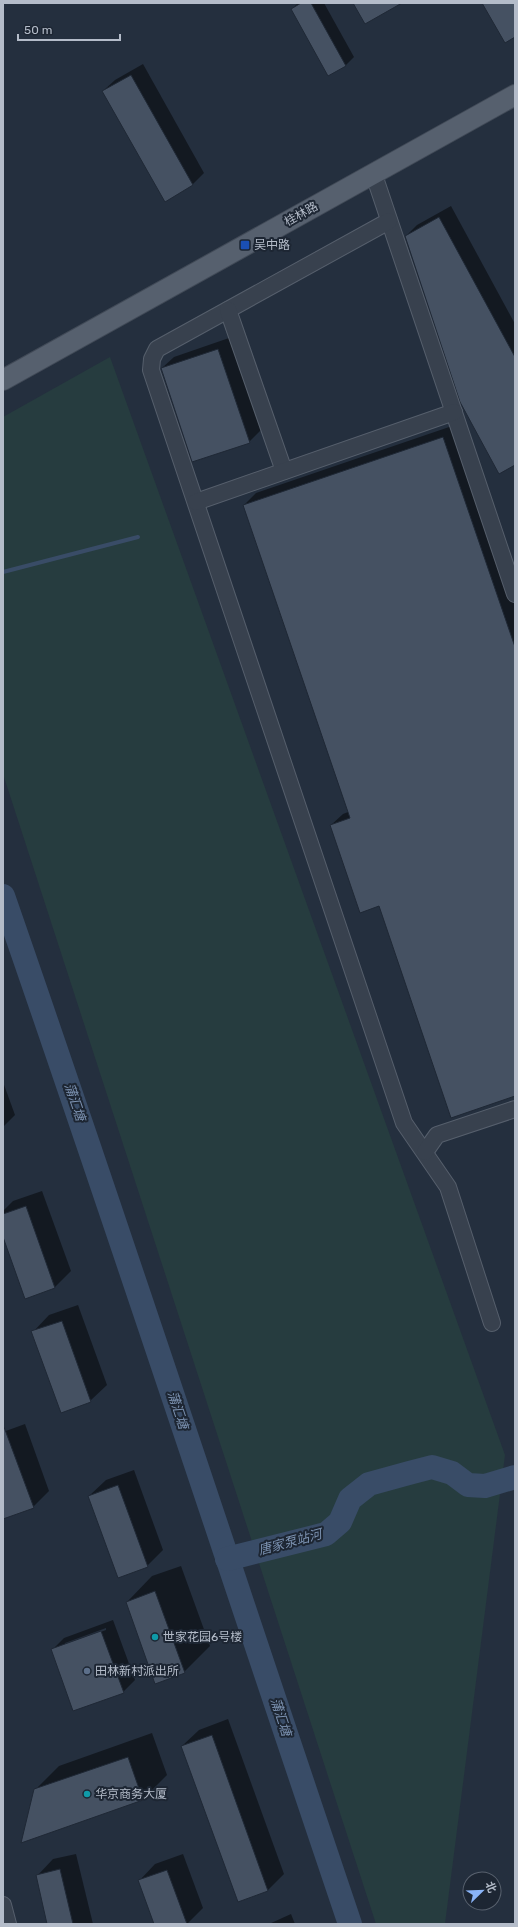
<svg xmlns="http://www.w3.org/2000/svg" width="518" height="1927" font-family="Rubik,'Noto Sans SC',sans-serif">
<rect width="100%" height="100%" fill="#242f3e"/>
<polygon fill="#263c3f" points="110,357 505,1455 445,1924 376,1924 3,774 3,417"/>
<g fill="#0007" fill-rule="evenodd">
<polygon points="298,3 324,3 354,57 345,66 292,9"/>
<polygon points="143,64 204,173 193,184 165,200 103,91 115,80"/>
<polygon points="451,206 515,324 515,464 406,236 417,225"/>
<polygon points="229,338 261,430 249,442 162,368 174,357"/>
<polygon points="455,425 515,602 515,1095 380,905 331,825 343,814 348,812 244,505 256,493"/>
<polygon points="3,1082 15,1115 3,1127"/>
<polygon points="42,1191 71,1271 55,1287 26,1297 3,1234 3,1211 13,1201"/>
<polygon points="78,1305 107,1385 90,1401 33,1332 49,1315"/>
<polygon points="25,1424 49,1491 33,1507 3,1514 3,1432"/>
<polygon points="134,1470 163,1550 147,1566 89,1496 106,1480"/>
<polygon points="181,1566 210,1646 184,1672 127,1602 152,1576"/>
<path d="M 113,1620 L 135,1680 L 123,1692 L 52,1650 L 64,1638 ZM 106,1628 L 106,1630 L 65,1645 L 65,1643 Z"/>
<polygon points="228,1719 284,1874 268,1890 182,1746 199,1730"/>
<polygon points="152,1733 167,1775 143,1799 22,1841 35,1790 59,1766"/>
<polygon points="76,1854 93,1924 48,1924 37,1876 53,1859"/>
<polygon points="183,1854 203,1908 187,1924 155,1924 139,1881 155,1864"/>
<polygon points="291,1914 295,1924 269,1924"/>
</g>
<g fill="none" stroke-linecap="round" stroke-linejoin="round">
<polyline stroke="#394c67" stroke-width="4" points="3,572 138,537"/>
<g stroke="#394c67" stroke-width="24">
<path d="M 3,896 C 122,1238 234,1581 350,1924"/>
<polyline points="227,1559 326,1534 340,1522 350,1499 369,1484 409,1473 432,1467 452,1473 468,1485 485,1486 515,1477"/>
</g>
</g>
<g fill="#455162" stroke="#1f2835">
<polygon points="301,3 311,3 346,66 328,76 291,9"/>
<polygon points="353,3 402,3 365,24"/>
<polygon points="482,3 515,3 515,37 505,43"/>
<polygon points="131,75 193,185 165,202 102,91"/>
<polygon points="439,217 515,357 515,465 499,474 460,402 405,236"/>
<polygon points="218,349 250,443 192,462 161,368"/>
<polygon points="443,437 515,647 515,1096 451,1118 379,906 360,913 330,825 350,818 243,505"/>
<polygon points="26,1206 55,1288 25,1299 3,1237 3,1214"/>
<polygon points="62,1321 91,1402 61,1413 31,1331"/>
<polygon points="3,1427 4,1427 34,1508 3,1519"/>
<polygon points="118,1485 148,1567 118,1578 88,1496"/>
<polygon points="155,1591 185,1673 155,1684 126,1602"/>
<polygon points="101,1631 124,1693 73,1711 51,1649"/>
<polygon points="212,1735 268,1891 238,1902 181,1746"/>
<polygon points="128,1757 143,1800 21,1843 34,1789"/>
<polygon points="60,1869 73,1924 47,1924 36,1875"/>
<polygon points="167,1870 187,1924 154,1924 138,1880"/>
</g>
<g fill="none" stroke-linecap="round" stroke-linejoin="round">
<defs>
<g id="minor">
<polyline points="374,175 515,594"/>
<polyline points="389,221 157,349 152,359 151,370 404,1123 448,1187 492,1323"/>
<polyline points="228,310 284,471"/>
<polyline points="196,502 454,412"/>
<polyline points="425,1152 437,1135 515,1109"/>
<polyline points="3,1905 8,1924"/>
</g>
<polyline id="major" points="3,380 515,95"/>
</defs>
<use href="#minor" stroke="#565f6c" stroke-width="18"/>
<use href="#major" stroke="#414a57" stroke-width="22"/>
<use href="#minor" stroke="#38414e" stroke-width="16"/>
<use href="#major" stroke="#56606e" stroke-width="20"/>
</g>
<rect fill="#1a4fb4" stroke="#1d2633" stroke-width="1.5" x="240" y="240" width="10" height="10" rx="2"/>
<g fill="#0f9aa8" stroke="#1d2633" stroke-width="1.5">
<circle cx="155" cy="1637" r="4"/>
<circle cx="87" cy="1794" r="4"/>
</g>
<circle fill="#5c6f8a" stroke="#1d2633" stroke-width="1.5" cx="87" cy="1671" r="4"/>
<g text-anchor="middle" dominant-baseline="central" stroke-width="4" stroke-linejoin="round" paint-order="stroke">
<g font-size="12" fill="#b4bcc9" stroke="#1d2633">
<text transform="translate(301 214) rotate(-29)">桂林路</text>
</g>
<g font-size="12" fill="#b4bcc9" stroke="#1d2633" text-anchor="start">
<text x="254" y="245">吴中路</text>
<text x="163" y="1637">世家花园6号楼</text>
<text x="95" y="1671">田林新村派出所</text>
<text x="95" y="1794">华京商务大厦</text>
</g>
<g font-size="13" font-style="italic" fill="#7c92b1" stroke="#1d2633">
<text transform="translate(75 1102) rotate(71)">蒲汇塘</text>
<text transform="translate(178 1410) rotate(72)">蒲汇塘</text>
<text transform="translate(290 1542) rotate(-15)">唐家泵站河</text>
<text transform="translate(281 1717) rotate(72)">蒲汇塘</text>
</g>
</g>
<rect width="518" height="1927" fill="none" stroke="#b4bcc9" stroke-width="8"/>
<g transform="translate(482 1891) rotate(67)"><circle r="19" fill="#1d2633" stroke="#59626f"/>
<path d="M0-3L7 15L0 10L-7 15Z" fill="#8ab4f8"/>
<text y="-6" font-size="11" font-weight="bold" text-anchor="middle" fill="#b4bcc9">北</text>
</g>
<path d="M18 34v6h102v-6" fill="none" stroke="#b4bcc9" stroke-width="2"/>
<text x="24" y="34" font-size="12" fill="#b4bcc9" stroke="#1d2633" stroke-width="3" paint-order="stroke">50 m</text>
</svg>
